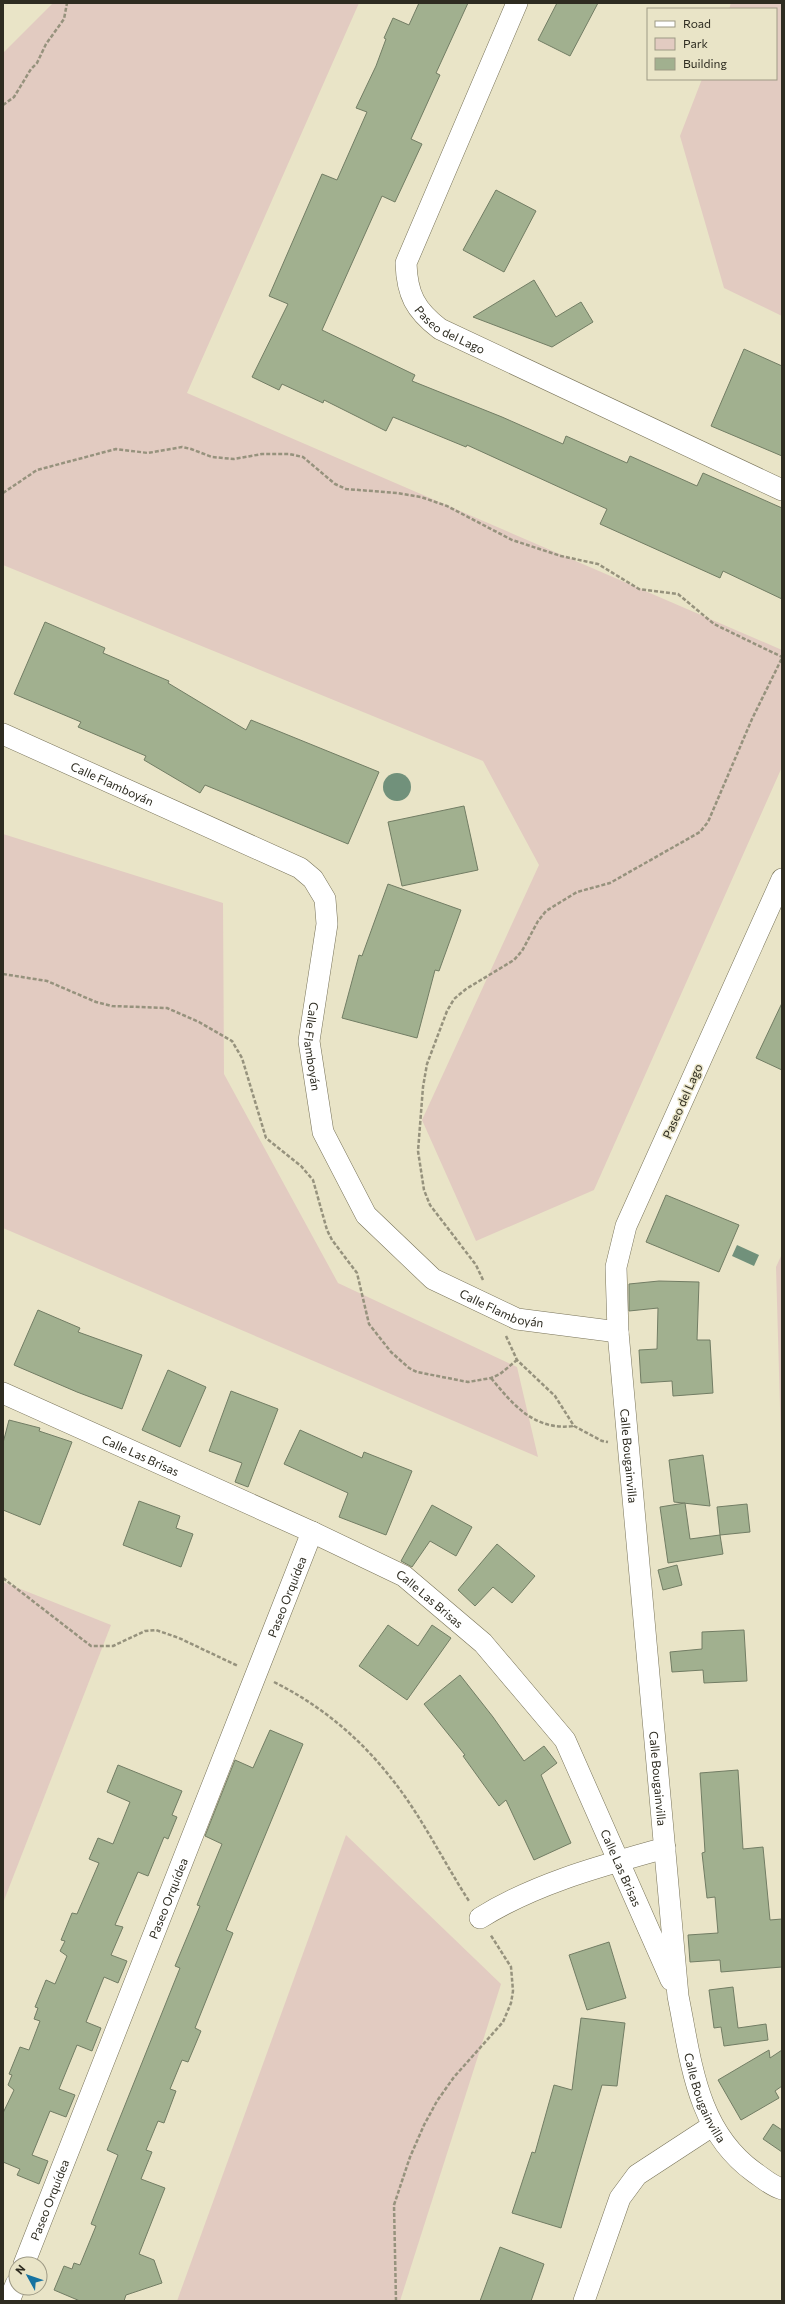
<svg xmlns="http://www.w3.org/2000/svg" width="785" height="2304" font-family="Commissioner,sans-serif">
<rect width="100%" height="100%" fill="#e9e4c7"/>
<g fill="#e2cbc1">
<polygon points="53,3 359,3 187,393 782,650 782,767 594,1190 476,1241 422,1120 539,865 483,761 3,565 3,53"/>
<polygon points="731,3 782,3 782,316 724,288 680,136 702,79 776,79 776,9 729,9"/>
<polygon points="3,834 223,903 224,1074 338,1283 517,1367 538,1457 3,1228"/>
<polygon points="782,1254 782,1477 776,1267"/>
<polygon points="3,1582 111,1625 3,1903"/>
<polygon points="346,1835 501,1984 400,2301 177,2301"/>
</g>
<g fill="#71917b">
<circle cx="397" cy="787" r="14"/>
<polygon points="737,1245 759,1255 754,1266 732,1256"/>
</g>
<g fill="#a1b08f" stroke="#727d64">
<polygon points="419,3 468,3 436,73 440,75 411,139 422,144 395,202 382,196 322,330 415,375 412,381 502,417 563,444 566,436 627,463 630,456 697,486 703,473 782,508 782,599 723,571 720,578 600,524 607,509 467,445 466,447 393,417 386,431 324,400 323,403 282,384 279,390 252,377 288,304 269,296 322,174 337,180 367,112 356,108 376,66 386,39 384,38 393,18 409,25"/>
<polygon points="557,3 598,3 570,56 538,40"/>
<polygon points="496,190 536,211 504,272 463,250"/>
<polygon points="534,280 556,317 581,302 593,322 552,347 473,317"/>
<polygon points="744,349 782,366 782,456 711,426"/>
<polygon points="45,622 105,648 103,653 169,681 168,683 246,730 251,720 379,772 348,844 205,785 200,793 144,760 146,756 78,727 81,722 14,694"/>
<polygon points="464,806 478,870 402,886 388,822"/>
<polygon points="388,884 461,910 439,971 435,970 417,1038 342,1018 359,955 362,956"/>
<polygon points="782,1003 782,1070 756,1058"/>
<polygon points="666,1195 739,1225 719,1272 646,1242"/>
<polygon points="659,1281 699,1282 697,1340 710,1340 713,1393 673,1396 672,1381 641,1383 639,1350 657,1349 658,1308 629,1311 629,1284"/>
<polygon points="38,1310 80,1328 78,1332 142,1355 122,1409 77,1392 14,1365"/>
<polygon points="168,1370 206,1387 180,1447 142,1430"/>
<polygon points="231,1391 278,1409 248,1487 235,1482 242,1463 209,1451"/>
<polygon points="9,1420 40,1428 39,1431 72,1442 40,1525 3,1510 3,1443"/>
<polygon points="300,1430 362,1458 364,1452 412,1471 386,1535 339,1517 348,1493 284,1464"/>
<polygon points="703,1455 710,1506 674,1502 669,1460"/>
<polygon points="139,1501 180,1516 176,1528 193,1534 181,1567 123,1545"/>
<polygon points="685,1503 690,1539 720,1535 723,1554 668,1563 660,1507"/>
<polygon points="747,1504 750,1532 720,1535 717,1507"/>
<polygon points="432,1505 472,1527 456,1556 430,1541 412,1567 401,1561"/>
<polygon points="497,1544 535,1576 512,1603 493,1587 475,1606 458,1590"/>
<polygon points="677,1565 682,1585 663,1590 658,1570"/>
<polygon points="388,1625 418,1646 432,1625 451,1638 407,1700 359,1666"/>
<polygon points="744,1630 747,1681 704,1683 703,1670 672,1672 670,1652 702,1649 702,1632"/>
<polygon points="460,1675 493,1717 524,1761 544,1746 557,1763 541,1775 571,1843 534,1860 506,1800 499,1806 463,1756 465,1755 424,1704"/>
<polygon points="270,1730 303,1744 226,1930 233,1933 195,2028 201,2031 188,2062 182,2060 170,2089 176,2091 164,2123 158,2121 146,2150 152,2152 141,2179 165,2188 139,2254 154,2260 162,2283 126,2295 124,2301 80,2301 54,2290 64,2266 72,2269 74,2263 80,2265 96,2226 91,2224 118,2155 107,2150 180,1968 175,1966 200,1906 197,1905 222,1844 205,1836 235,1760 253,1768"/>
<polygon points="118,1765 182,1791 172,1815 177,1817 168,1839 164,1837 148,1876 138,1872 115,1925 123,1927 111,1955 127,1961 118,1983 104,1977 86,2022 101,2028 92,2051 77,2045 59,2089 75,2095 66,2117 50,2111 32,2155 48,2161 39,2184 17,2175 20,2169 3,2162 3,2113 14,2090 8,2085 12,2075 9,2074 20,2047 29,2050 40,2021 34,2019 38,2008 35,2007 46,1980 55,1984 67,1956 60,1951 65,1941 61,1940 72,1913 77,1914 99,1863 89,1859 98,1838 113,1844 130,1802 107,1792"/>
<polygon points="738,1770 743,1849 763,1847 770,1920 782,1919 782,1967 721,1972 720,1960 690,1962 688,1935 718,1933 715,1897 707,1898 702,1853 705,1852 700,1773"/>
<polygon points="609,1942 626,1998 587,2010 569,1955"/>
<polygon points="733,1987 738,2028 766,2024 768,2040 724,2046 721,2027 714,2028 709,1990"/>
<polygon points="581,2018 625,2023 617,2086 602,2085 561,2228 512,2213 532,2152 535,2153 554,2085 572,2090"/>
<polygon points="769,2050 770,2058 782,2050 782,2086 775,2091 779,2098 741,2120 718,2080"/>
<polygon points="773,2124 782,2130 782,2152 763,2139"/>
<polygon points="500,2247 544,2264 531,2301 480,2301"/>
</g>
<g fill="none" stroke-linecap="round" stroke-linejoin="round">
<defs>
<g id="minor">
<path id="s1" d="M 517,3 L 406,263 C 407,294 415,310 440,329 L 782,490"/>
<path id="s2" d="M 3,734 L 300,868 L 313,879 L 325,899 L 327,924 L 309,1041 L 323,1132 L 366,1215 L 433,1279 L 517,1319 L 618,1332"/>
<path id="s3" d="M 782,879 L 626,1226 L 616,1267 L 618,1332 L 678,1996 C 691,2060 696,2130 754,2172 C 763,2178 771,2186 782,2189"/>
<path id="s4" d="M 3,1393 L 312,1532 L 404,1576 L 483,1643 L 565,1740 L 671,1980"/>
<path d="M 480,1918 C 536,1883 601,1866 665,1848"/>
<path id="s5" d="M 24,2264 L 312,1532"/>
<polyline points="9,2301 16,2284"/>
<polyline points="584,2301 620,2198 637,2175 712,2126"/>
</g>
</defs>
<use href="#minor" stroke="#787359" stroke-width="22"/>
<g stroke="#96927d" stroke-width="2.5" stroke-dasharray="4 2" stroke-linecap="butt">
<polyline points="3,105 14,97 31,69 37,63 46,44 64,19 67,3"/>
<polyline points="3,493 37,470 116,449 148,453 182,447 191,449 212,457 234,459 262,454 289,454 303,457 335,484 346,489 397,493 421,497 447,506 512,540 561,556 598,564 639,589 678,594 714,624 782,657"/>
<polyline points="3,974 47,981 96,1002 112,1006 167,1008 199,1022 232,1041 242,1058 266,1138 301,1166 313,1180 327,1230 332,1240 357,1273 369,1324 391,1352 409,1368 417,1372 468,1382 491,1378 500,1374 517,1360"/>
<polyline points="483,1280 476,1265 430,1205 424,1190 418,1151 423,1087 427,1064 447,1011 454,999 466,989 514,960 522,951 538,921 546,911 577,892 610,883 700,832 708,822 752,719 782,658"/>
<polyline points="506,1336 517,1360 555,1396 574,1426 602,1441 608,1442"/>
<path d="M 491,1378 C 514,1406 535,1431 574,1426"/>
<polyline points="3,1578 91,1646 113,1646 145,1631 156,1630 179,1638 238,1666"/>
<path d="M 274,1682 C 320,1705 359,1737 391,1778 C 421,1815 443,1861 469,1901"/>
<polyline points="396,2301 394,2205 410,2157 424,2125 437,2101 454,2077 503,2022 511,2003 513,1991 511,1967 490,1934"/>
</g>
<use href="#minor" stroke="#fff" stroke-width="21"/>
</g>
<g text-anchor="middle" dominant-baseline="central" stroke-width="3" stroke-linejoin="round" paint-order="stroke">
<g font-size="12" fill="#2e2c21" stroke="#e9e4c7">
<text stroke="none"><textPath href="#s1" startOffset="369">Paseo del Lago</textPath></text>
<text stroke="none"><textPath href="#s2" startOffset="120">Calle Flamboyán</textPath></text>
<text stroke="none"><textPath href="#s2" startOffset="515">Calle Flamboyán</textPath></text>
<text transform="translate(682 1101) rotate(-66)">Paseo del Lago</text>
<text stroke="none"><textPath href="#s2" startOffset="863">Calle Flamboyán</textPath></text>
<text stroke="none"><textPath href="#s4" startOffset="151">Calle Las Brisas</textPath></text>
<text stroke="none"><textPath href="#s3" startOffset="612">Calle Bougainvilla</textPath></text>
<text stroke="none"><textPath href="#s5" startOffset="717">Paseo Orquídea</textPath></text>
<text stroke="none"><textPath href="#s4" startOffset="475">Calle Las Brisas</textPath></text>
<text stroke="none"><textPath href="#s3" startOffset="936">Calle Bougainvilla</textPath></text>
<text stroke="none"><textPath href="#s4" startOffset="811">Calle Las Brisas</textPath></text>
<text stroke="none"><textPath href="#s5" startOffset="393">Paseo Orquídea</textPath></text>
<text stroke="none"><textPath href="#s3" startOffset="1260">Calle Bougainvilla</textPath></text>
<text stroke="none"><textPath href="#s5" startOffset="69">Paseo Orquídea</textPath></text>
</g>
</g>
<rect width="785" height="2304" fill="none" stroke="#2e2c21" stroke-width="8"/>
<rect x="647" y="8" width="130" height="72" fill="#e9e4c7" stroke="#9e9a85"/>
<rect x="655" y="21" width="20" height="6" fill="#ffffff" stroke="#9e9a85"/>
<text x="683" y="28" font-size="12" fill="#2e2c21">Road</text>
<rect x="655" y="38" width="20" height="12" fill="#e2cbc1" stroke="#9e9a85"/>
<text x="683" y="48" font-size="12" fill="#2e2c21">Park</text>
<rect x="655" y="58" width="20" height="12" fill="#a1b08f" stroke="#9e9a85"/>
<text x="683" y="68" font-size="12" fill="#2e2c21">Building</text>
<g transform="translate(28 2276) rotate(310)"><circle r="19" fill="#e9e4c7" stroke="#9e9a85"/>
<path d="M0-3L7 15L0 10L-7 15Z" fill="#1673a1"/>
<text y="-6" font-size="11" font-weight="bold" text-anchor="middle" fill="#2e2c21">N</text>
</g>
</svg>
